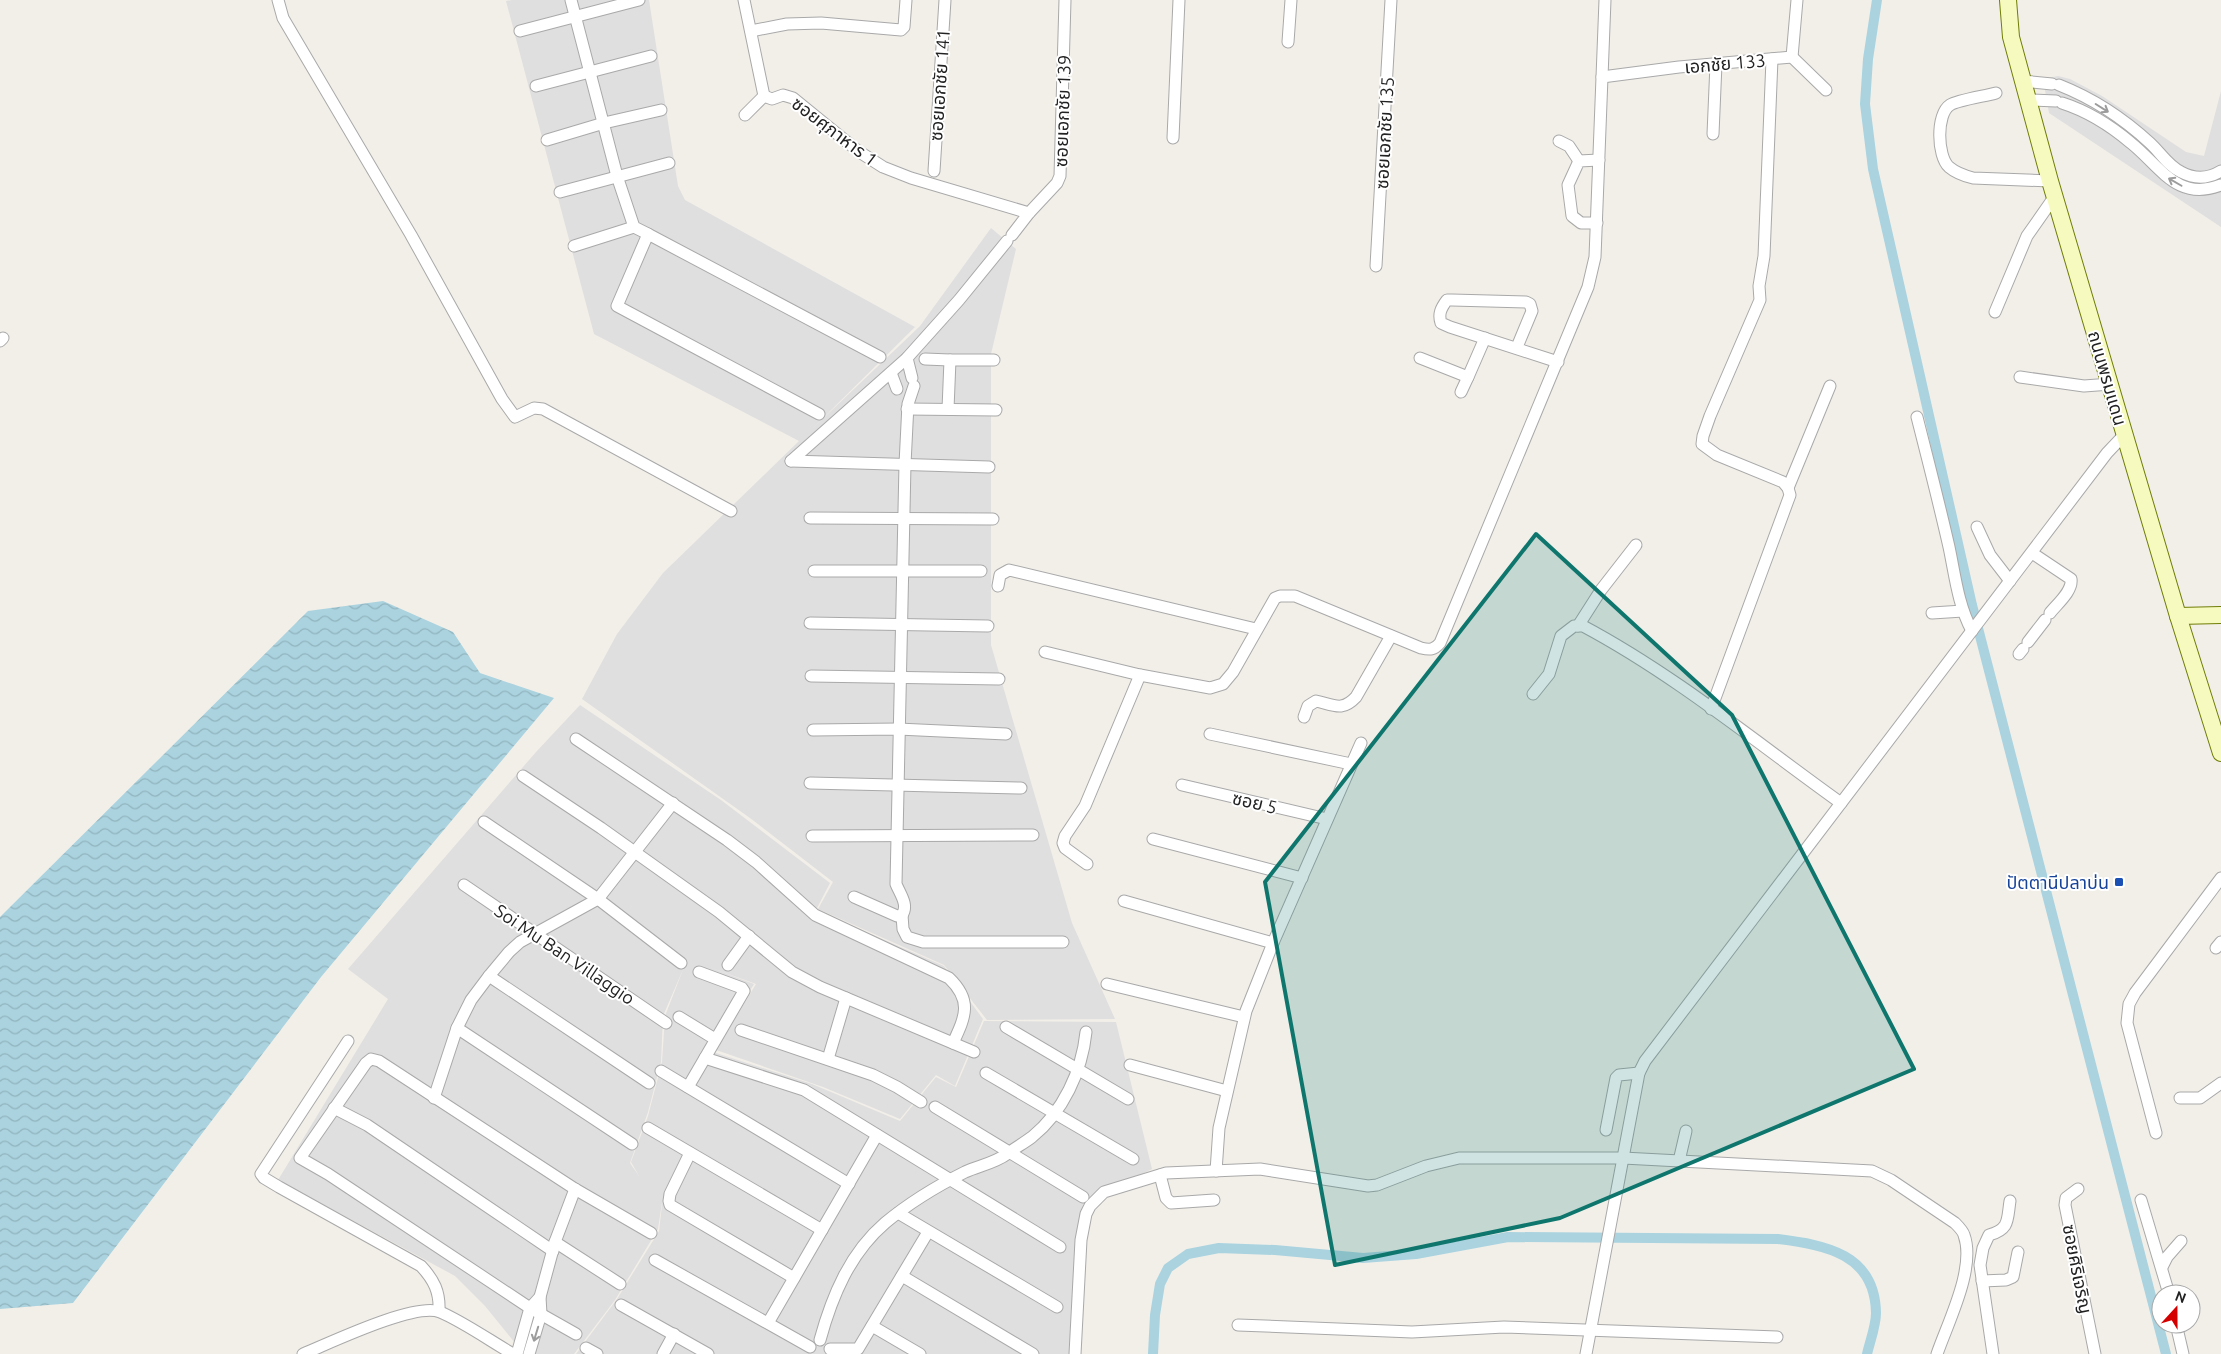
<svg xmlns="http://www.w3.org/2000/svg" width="2221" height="1354" font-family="Ubuntu,'Noto Sans Thai',sans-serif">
<defs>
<pattern id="water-waves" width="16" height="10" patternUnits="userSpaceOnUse" patternTransform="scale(1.25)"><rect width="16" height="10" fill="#aad3df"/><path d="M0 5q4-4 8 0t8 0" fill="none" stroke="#92b5bf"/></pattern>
</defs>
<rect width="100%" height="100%" fill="#f2efe9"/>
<g fill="#e0dfdf" fill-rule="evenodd">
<polygon points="512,0 649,0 678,186 685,200 915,327 812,429 920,326 991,228 1016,249 991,354 991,645 1072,923 1115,1019 987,1020 944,965 818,909 833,882 750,818 582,699 617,634 663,573 799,441 594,334 506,1"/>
<polygon points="2058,76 2070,79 2102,96 2186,152 2204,156 2221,91 2221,227 2049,113 2043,79"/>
<path d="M 580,705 L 721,800 L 830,883 L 816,910 L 944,966 L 983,1019 L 955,1086 L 936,1075 L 900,1119 L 823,1087 L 716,1050 L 756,984 L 709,967 L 754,984 L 713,1052 L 812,1084 L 900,1121 L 936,1077 L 956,1087 L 984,1021 L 1116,1022 L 1152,1169 L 1083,1204 L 1073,1294 L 1070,1354 L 576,1354 L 617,1299 L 659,1231 L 663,1196 L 658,1229 L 615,1300 L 574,1354 L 535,1354 L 515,1343 L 485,1306 L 455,1276 L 278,1180 L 388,999 L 348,969 L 536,752 ZM 684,967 L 665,1016 L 662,1062 L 648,1116 L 631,1162 L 639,1176 L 630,1163 L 648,1112 L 661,1062 L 663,1016 Z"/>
</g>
<polygon fill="url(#water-waves)" points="383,601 453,632 480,673 554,698 321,977 73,1303 0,1309 0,917 308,611"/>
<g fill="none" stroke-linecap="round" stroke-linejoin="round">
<g stroke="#aad3df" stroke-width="10">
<polyline points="1877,0 1868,59 1865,104 1873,169 1972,605 2166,1354"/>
<path d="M 1153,1354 L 1155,1315 L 1160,1284 L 1168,1268 L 1188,1254 L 1219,1248 L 1275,1250 L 1363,1258 L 1416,1254 L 1508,1237 L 1778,1239 C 1826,1245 1875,1254 1876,1313 C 1876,1326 1870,1341 1867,1354"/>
</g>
<defs>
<g id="street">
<polyline points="278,0 283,18 411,235 502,399 515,417 534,408 543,409 731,511"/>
<polyline points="571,0 617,176 634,227 648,234"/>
<polyline points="744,0 764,96"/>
<polyline points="520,31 639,0"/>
<polyline points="751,31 787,24 821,23 901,30 904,27 906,0"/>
<polyline points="1288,42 1291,0"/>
<polyline points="1792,57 1797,0"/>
<polyline points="1792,57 1826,90"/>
<polyline points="1602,77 1679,67 1792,57"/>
<polyline points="2023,81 2052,84"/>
<path d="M 2059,85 C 2092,98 2124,119 2150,143 C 2160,152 2168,166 2181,172 C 2194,179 2208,179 2221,171"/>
<polyline points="536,86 651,56"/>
<path d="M 1996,93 C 1986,96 1958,100 1950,105 C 1936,114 1937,156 1949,167 C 1956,173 1965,176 1973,178 L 2050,181"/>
<polyline points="764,96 772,99 783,95 793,98 858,151 883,167 911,178 1029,213"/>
<polyline points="2030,100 2056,101"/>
<path d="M 2062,103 C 2087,111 2111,126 2131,143 C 2161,167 2177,202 2221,185"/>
<polyline points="745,115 764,96"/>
<polyline points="1713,134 1716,64"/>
<polyline points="1173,138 1179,0"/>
<polyline points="547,140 604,123 661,110"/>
<polyline points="1559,141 1569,146 1579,161"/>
<polyline points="934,171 945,0"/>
<polyline points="560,192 669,163"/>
<polyline points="1597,223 1581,223 1572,216 1568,185 1579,161 1599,160"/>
<polyline points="1012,235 1029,213 1057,183 1060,176 1065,0"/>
<polyline points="574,246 634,227"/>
<polyline points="1376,266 1391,0"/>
<polyline points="1995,312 2027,236 2055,196"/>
<polyline points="0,341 3,338"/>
<path d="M 1517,347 L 1532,311 L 1530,304 L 1526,302 L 1452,300 L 1447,300 C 1441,308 1438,314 1441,323 L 1450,327 L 1558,362"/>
<polyline points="907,358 912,378"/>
<polyline points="1420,358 1468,377 1485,338"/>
<polyline points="925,359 950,360"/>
<polyline points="891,373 897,389"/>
<polyline points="2020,377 2084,386 2111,384"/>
<polyline points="1461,392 1468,377"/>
<polyline points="907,409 996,410"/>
<polyline points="948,409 950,360 994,360"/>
<polyline points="819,414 617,306 648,234 880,357"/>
<path d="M 1917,417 C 1928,460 1939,503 1949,547 C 1955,575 1958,605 1972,631"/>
<polyline points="791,461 907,358 959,300 1007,241"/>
<polyline points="791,461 989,467"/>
<polyline points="1788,488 1830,386"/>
<polyline points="810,518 993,519"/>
<polyline points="1977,527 1990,555 2010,581"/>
<path d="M 2032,553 L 2071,579 C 2073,591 2057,604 2050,613"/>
<polyline points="814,571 981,571"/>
<polyline points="998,586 1000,575 1009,570 1256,629"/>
<polyline points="1932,613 1963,611"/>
<polyline points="810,623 988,626"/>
<polyline points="1578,626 1601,590 1636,545"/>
<polyline points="2028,642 2045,620"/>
<path d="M 1045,652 L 1140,675 L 1210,688 L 1223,684 L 1233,672 L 1275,598 L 1280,596 L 1295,596 L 1421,648 C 1430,650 1434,650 1440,643 L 1588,287 L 1595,257 L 1605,0"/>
<polyline points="2019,654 2023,649"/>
<polyline points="811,676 999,679"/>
<path d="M 1533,694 L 1549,674 L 1561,636 L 1574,626 L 1583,626 C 1675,675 1757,743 1841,803"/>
<polyline points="1711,709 1790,495 1788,488 1783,482 1717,455 1702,444 1703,436 1710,416 1760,300 1759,286 1764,256 1772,59"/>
<path d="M 1304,717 L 1308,706 L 1316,701 C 1334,705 1342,712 1356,697 L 1391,636"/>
<polyline points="813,730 898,729 1006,734"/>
<polyline points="1210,734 1351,764"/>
<path d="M 576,739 L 727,840 L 756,862 L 815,915 L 949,978 C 973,1001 965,1017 953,1043"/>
<polyline points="523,776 601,828 719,912 792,972 820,987 974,1052"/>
<polyline points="810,783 1021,788"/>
<polyline points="1182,785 1327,819"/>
<polyline points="484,822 598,899 681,963"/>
<polyline points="812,836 1033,835"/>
<polyline points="1153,839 1302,878"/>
<polyline points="1087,864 1065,848 1063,843 1065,836 1085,806 1140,675"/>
<polyline points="464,885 666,1023"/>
<path d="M 854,897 L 897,916 L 902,915 C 909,905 900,894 896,884 L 905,464 L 908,404 L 914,386"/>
<polyline points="1124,901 1273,943"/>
<polyline points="902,915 903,929 907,937 923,942 1063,942"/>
<polyline points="2216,948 2221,942"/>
<polyline points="728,965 749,936"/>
<polyline points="489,976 649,1083"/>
<polyline points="1107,984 1244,1017"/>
<polyline points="679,1017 715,1039"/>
<polyline points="1006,1027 1128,1099"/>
<polyline points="457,1028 632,1144"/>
<polyline points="741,1030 873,1075 897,1087 921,1102"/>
<path d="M 348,1041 L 261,1174 L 264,1178 L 279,1187 L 421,1266 C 434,1280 440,1292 439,1311"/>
<polyline points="705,1058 804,1090 1060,1247"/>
<polyline points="828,1059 846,998"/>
<polyline points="1130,1065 1227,1091"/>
<polyline points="661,1071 849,1184"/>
<polyline points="986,1073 1133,1159"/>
<polyline points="688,1087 744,991 742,988 699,972"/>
<polyline points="434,1098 457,1028 471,1000 489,976 509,952 520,942 598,899 673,803"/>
<polyline points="2180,1098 2200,1098 2221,1083"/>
<polyline points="935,1107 1083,1197"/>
<polyline points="334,1108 367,1125 553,1251"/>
<polyline points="648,1128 822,1230"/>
<polyline points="1606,1130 1616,1078 1619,1075 1639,1073"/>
<polyline points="2156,1133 2127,1023 2129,1004 2135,993 2221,878"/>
<polyline points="690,1153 670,1194 669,1201 670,1205 794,1278"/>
<polyline points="1679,1161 1686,1131"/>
<polyline points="1216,1171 1219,1128 1246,1011 1273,943 1361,743"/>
<polyline points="1160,1175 1166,1198 1171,1203 1214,1200"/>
<polyline points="2078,1189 2066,1198 2065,1205 2095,1354"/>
<polyline points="2141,1200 2169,1294"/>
<polyline points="898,1213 1057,1307"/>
<polyline points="555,1242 620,1284"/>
<polyline points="655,1260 810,1347"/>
<polyline points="2162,1267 2167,1257 2181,1241"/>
<polyline points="902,1276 1033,1354"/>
<polyline points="1982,1281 2006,1280 2013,1277 2018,1252"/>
<polyline points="540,1297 555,1242 575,1189"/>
<polyline points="621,1305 708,1354"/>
<polyline points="768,1323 877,1135"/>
<polyline points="2176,1324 2183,1354"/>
<polyline points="1238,1325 1412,1332 1504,1327 1777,1337"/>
<polyline points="872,1326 920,1354"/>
<polyline points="576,1334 530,1308 328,1174 300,1158 366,1063 371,1059 379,1061 575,1189 651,1233"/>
<path d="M 820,1340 C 832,1296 850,1253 885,1223 C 909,1203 937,1186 965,1172 C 978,1166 995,1163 1007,1154 C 1015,1148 1024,1143 1032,1137 C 1063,1112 1082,1071 1086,1032"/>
<polyline points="586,1348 597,1354"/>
<polyline points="830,1349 858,1349 928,1232"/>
<path d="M 303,1354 C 330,1343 415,1302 440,1312 C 462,1321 492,1342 513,1354"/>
<polyline points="517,1354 530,1308 540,1297 541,1314 529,1354"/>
<polyline points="663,1354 674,1334"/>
<path d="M 1075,1354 L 1081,1240 L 1086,1214 L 1090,1206 L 1104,1192 L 1166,1173 L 1260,1169 L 1368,1186 L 1377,1185 L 1426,1166 L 1459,1158 L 1623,1158 L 1872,1171 L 1891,1180 L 1955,1223 C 1959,1227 1963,1231 1964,1235 C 1976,1268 1948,1322 1937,1354"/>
<polyline points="1586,1354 1639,1073 1645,1061 2107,453 2125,434"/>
<path d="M 1993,1354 L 1980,1265 L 1983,1248 L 1989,1235 C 2010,1229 2007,1220 2010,1201"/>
</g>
<g id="secondary">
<polyline points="2008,0 2011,37 2050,181 2178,616 2221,753"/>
<polyline points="2178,616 2221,615"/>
</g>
</defs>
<use href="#street" stroke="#a9a9a9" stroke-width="13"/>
<use href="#secondary" stroke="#707d05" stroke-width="18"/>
<use href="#street" stroke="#fff" stroke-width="11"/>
<use href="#secondary" stroke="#f7fabf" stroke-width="16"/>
</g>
<defs><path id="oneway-shaft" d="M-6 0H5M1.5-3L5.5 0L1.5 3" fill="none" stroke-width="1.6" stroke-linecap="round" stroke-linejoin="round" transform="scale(1.25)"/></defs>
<g stroke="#9c9c9c">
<use href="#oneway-shaft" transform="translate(2102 108) rotate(32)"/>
<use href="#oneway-shaft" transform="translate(2175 182) rotate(-150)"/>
<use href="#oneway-shaft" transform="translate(536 1334) rotate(107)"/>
</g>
<path fill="#0f766e" fill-opacity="0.2" stroke="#0f766e" stroke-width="4" stroke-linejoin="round" d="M 1536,534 L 1732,715 L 1914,1069 L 1560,1218 L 1335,1265 L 1265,882 Z"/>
<rect fill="#1a4fb4" stroke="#fff" stroke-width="2" x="2114" y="877" width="10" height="10" rx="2.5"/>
<g text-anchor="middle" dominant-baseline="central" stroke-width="4" stroke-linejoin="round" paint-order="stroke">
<g font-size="18" fill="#222" stroke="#fff">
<text transform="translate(1725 63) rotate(-5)">เอกชัย 133</text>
<text transform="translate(939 85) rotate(-86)">ซอยเอกชัย 141</text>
<text transform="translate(1062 111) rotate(-88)">ซอยเอกชัย 139</text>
<text transform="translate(835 131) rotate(37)">ซอยศุภาหาร 1</text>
<text transform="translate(1384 133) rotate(-87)">ซอยเอกชัย 135</text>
<text transform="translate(2108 378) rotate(74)">ถนนพรมแดน</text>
<text transform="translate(1255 802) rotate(13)">ซอย 5</text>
<text transform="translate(565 954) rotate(34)">Soi Mu Ban Villaggio</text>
<text transform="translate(2078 1269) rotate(79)">ซอยศิริเจริญ</text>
</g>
<g font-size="18" fill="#164399" stroke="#fff" text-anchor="end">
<text x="2109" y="882">ปัตตานีปลาบ่น</text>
</g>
</g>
<g transform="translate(2176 1309) rotate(21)"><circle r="24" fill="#ffffff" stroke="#a7a7a7"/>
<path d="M0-4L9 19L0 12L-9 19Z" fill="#d40000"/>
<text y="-8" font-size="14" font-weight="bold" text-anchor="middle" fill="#222222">N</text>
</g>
</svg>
